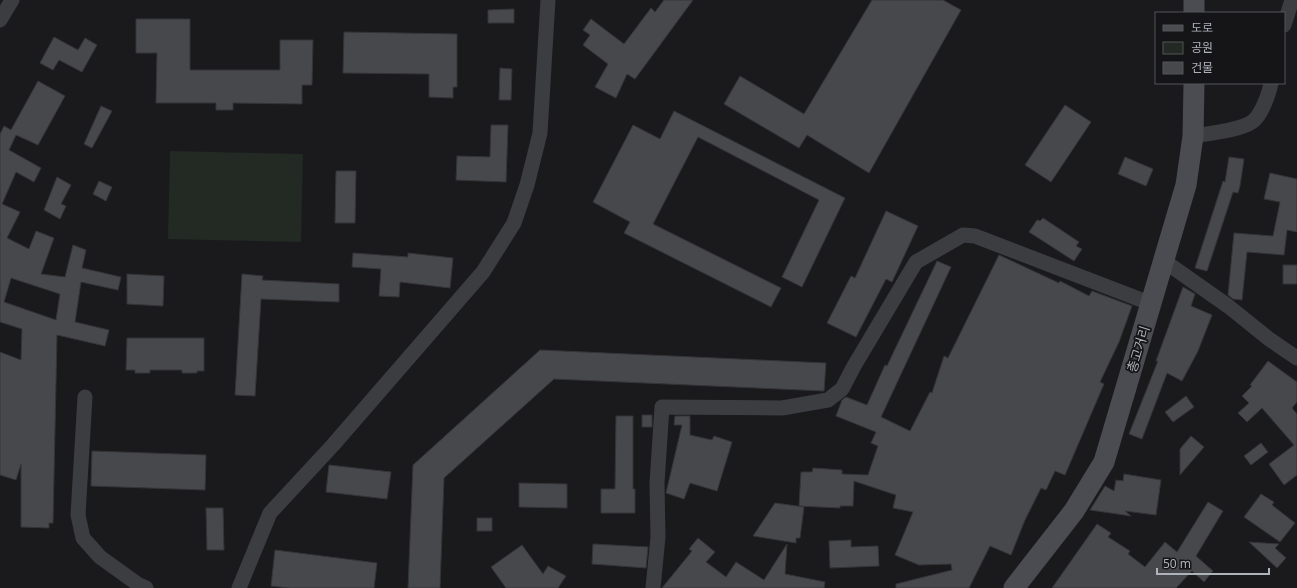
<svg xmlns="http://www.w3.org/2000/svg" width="1297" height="588" font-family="'Noto Sans','Noto Sans KR',sans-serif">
<rect width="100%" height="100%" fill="#1a1a1d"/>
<polygon fill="#222a23" points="170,151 303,154 301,242 168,239"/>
<g fill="#47484c" stroke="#353538" fill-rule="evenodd">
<polygon points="664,0 693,0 635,79 627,74 616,98 595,87 608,64 583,45 590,35 583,30 591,19 624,44 651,8 655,12"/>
<polygon points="872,0 943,0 961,10 869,173 807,135 799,148 724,104 740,76 804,114"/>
<polygon points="514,9 514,23 488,23 488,10"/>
<polygon points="136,19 190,19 190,70 280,70 280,40 313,40 312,85 302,85 302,104 233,103 233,110 216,110 216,103 156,103 157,53 136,53"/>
<polygon points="344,32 457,34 457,87 453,87 453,98 429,97 429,74 343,73"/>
<polygon points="54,37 78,50 85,38 97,45 82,72 59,60 53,70 40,63"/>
<polygon points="500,68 512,69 511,100 499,100"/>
<path d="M 38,81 L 65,96 L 38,145 L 16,135 L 9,150 L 41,168 L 34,182 L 16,172 L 2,204 L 20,212 L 7,238 L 29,249 L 36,231 L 54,238 L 41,274 L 65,277 L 73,245 L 86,250 L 82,268 L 121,277 L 118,290 L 81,282 L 75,322 L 109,330 L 105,346 L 57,335 L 53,523 L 49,523 L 49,528 L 21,527 L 21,464 L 16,480 L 0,475 L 0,352 L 21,360 L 22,329 L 0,322 L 0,134 L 4,126 L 11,130 ZM 11,278 L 60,294 L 56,320 L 4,302 Z"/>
<polygon points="1065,105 1091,122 1051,182 1025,165"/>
<polygon points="101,106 112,111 92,148 84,144"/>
<polygon points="674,111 845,198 802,287 782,277 819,200 698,137 653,224 781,288 771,307 624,233 630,222 593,202 633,125 660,139"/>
<polygon points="491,125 508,125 506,182 456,180 457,156 490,157"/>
<polygon points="1125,157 1153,169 1146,186 1118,174"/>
<polygon points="1229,157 1244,159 1240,186 1238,193 1233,192 1207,271 1195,268 1223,181 1225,182"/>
<polygon points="336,171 356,171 355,223 335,223"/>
<polygon points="1270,173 1297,179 1297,232 1287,230 1284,255 1247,252 1242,300 1233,299 1228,295 1234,233 1273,236 1280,202 1264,199"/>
<polygon points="57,177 71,185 61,204 66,206 60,219 44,210"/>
<polygon points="99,181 112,187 106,201 93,194"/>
<polygon points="886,211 918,226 892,282 886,279 856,337 827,323 851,276 855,278"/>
<polygon points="1043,218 1079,242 1076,246 1082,249 1074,261 1029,232 1037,220 1040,221"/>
<polygon points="353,253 408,257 408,253 453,258 450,288 400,282 399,297 379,296 381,269 352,267"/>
<polygon points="999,255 1059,283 1060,281 1089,296 1092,291 1132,306 1119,342 1100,382 1104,384 1065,475 1055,471 1046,490 1041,488 1025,520 1011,555 990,546 969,588 896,588 896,584 952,570 951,564 919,565 895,555 913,512 893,508 896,495 854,481 853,506 840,506 840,508 799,506 801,472 812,472 813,468 842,470 842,474 868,475 878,446 871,443 876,432 836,416 842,400 846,397 867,405 885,365 887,366 937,261 951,267 881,417 910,431 930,392 932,393 944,356 948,358"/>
<rect x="1283" y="265" width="14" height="19"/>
<polygon points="127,274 164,276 163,306 127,304"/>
<polygon points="242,274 263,276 262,280 339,284 339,302 261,299 255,396 235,395"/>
<polygon points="1183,287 1195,294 1191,306 1212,315 1198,351 1182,381 1167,373 1142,439 1129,434 1158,361 1156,361"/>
<polygon points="127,338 204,338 204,371 197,371 197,373 182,373 182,370 150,370 150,373 135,373 135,370 126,370"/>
<polygon points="540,350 826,363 824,391 554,379 444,478 440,588 408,588 413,465"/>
<polygon points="1268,361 1297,382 1297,402 1292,408 1297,414 1297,475 1284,485 1269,464 1294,445 1262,408 1247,422 1238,413 1249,403 1242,396 1252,386 1250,385"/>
<polygon points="1186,396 1194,407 1173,422 1165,412"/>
<rect x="642" y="415" width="10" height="12"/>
<polygon points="616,416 633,416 633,489 635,489 635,513 601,513 601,489 615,489"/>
<polygon points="675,416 690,416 690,435 712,440 714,436 732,442 717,491 690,483 684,499 666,493 682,425 674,425"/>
<polygon points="1191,436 1204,447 1180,475 1180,449"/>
<polygon points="1261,443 1268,452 1251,465 1244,456"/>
<polygon points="92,451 206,455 205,490 91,486"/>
<polygon points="329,465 391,472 387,499 326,492"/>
<polygon points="1124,474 1161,480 1156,515 1125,511 1131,516 1090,510 1105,486 1114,491 1116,480 1123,481"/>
<polygon points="519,483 567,484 567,508 519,507"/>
<polygon points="1261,494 1274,502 1272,505 1295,523 1280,542 1244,517"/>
<polygon points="1208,502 1223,511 1196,556 1213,571 1204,582 1192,571 1176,588 1052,588 1097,524 1111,533 1108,537 1130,551 1128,554 1145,567 1165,542 1177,552"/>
<polygon points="775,503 804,507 800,538 796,538 796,543 753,536"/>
<polygon points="206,508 223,508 224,550 207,550"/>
<rect x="477" y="518" width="15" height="13"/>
<polygon points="698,538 715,552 706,562 726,577 736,562 764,580 787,544 785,574 825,582 824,588 662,588 692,551 689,549"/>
<polygon points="851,540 851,547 878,546 879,566 830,568 829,541"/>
<polygon points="1249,542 1279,544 1275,548 1286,558 1277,568"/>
<polygon points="593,544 648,547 646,568 592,564"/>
<polygon points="522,545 543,574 548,566 566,576 558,588 506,588 491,567"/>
<polygon points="275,550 377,563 374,588 289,588 271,586"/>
</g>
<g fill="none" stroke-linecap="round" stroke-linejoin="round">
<g stroke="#3c3d41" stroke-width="15">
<polyline points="0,20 12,0"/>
<polyline points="1284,25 1292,0"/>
<path d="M 1193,136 C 1210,133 1238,131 1252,122 C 1261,116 1269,94 1271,83"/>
<polyline points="1164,261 1228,306 1269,339 1297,358"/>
<polyline points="85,397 78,515 83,538 100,557 139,585 146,588"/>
<polyline points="239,588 270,513 333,445 483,272 514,223 527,185 540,133 548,0"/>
<polyline points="653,588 658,537 657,483 662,407 782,408 828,400 842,389 854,366 916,262 963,235 975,236 1152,304"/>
</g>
<g stroke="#4a4c51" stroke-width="21">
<polyline points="1194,0 1194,13"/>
<polyline points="1014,588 1074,511 1104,462 1186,185 1193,136 1194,83"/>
</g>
</g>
<g text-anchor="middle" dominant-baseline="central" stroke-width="3.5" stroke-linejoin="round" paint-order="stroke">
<g font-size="13" fill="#aeb2bb" stroke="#151518">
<text transform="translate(1138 349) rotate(-73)">총고거리</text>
</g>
</g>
<rect x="1155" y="12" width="130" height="72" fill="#151518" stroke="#525459"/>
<rect x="1163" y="25" width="20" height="6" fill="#4a4c51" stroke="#525459"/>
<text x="1191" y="32" font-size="12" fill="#aeb2bb">도로</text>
<rect x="1163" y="42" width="20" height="12" fill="#222a23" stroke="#525459"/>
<text x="1191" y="52" font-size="12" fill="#aeb2bb">공원</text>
<rect x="1163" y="62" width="20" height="12" fill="#47484c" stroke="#525459"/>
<text x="1191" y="72" font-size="12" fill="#aeb2bb">건물</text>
<path d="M1157 568v6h112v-6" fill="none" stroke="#aeb2bb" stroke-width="2"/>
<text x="1163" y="568" font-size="12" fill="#aeb2bb" stroke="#151518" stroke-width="3" paint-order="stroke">50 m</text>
</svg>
